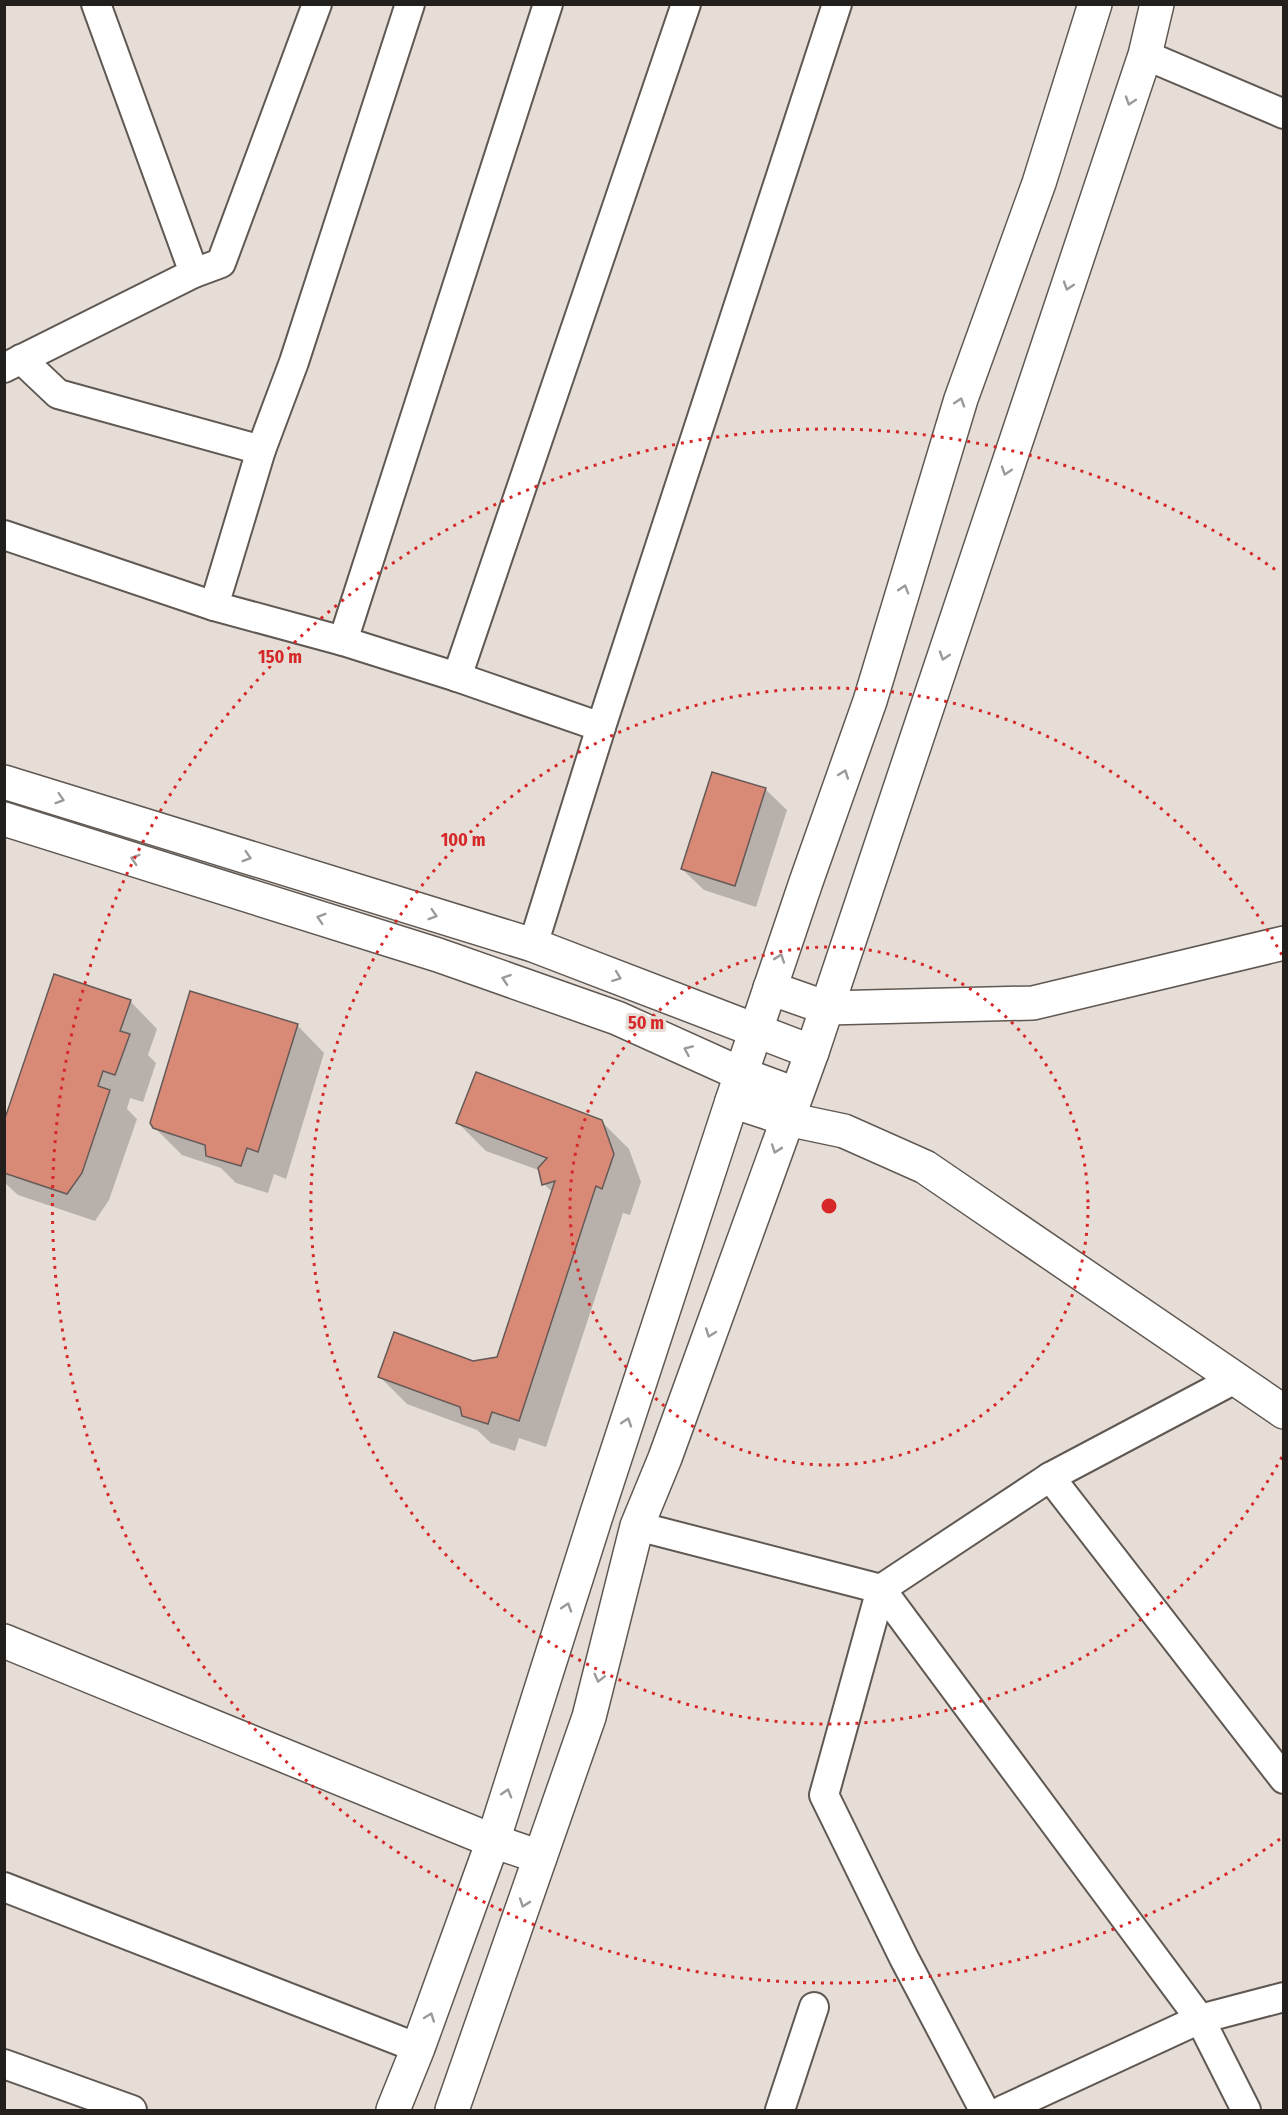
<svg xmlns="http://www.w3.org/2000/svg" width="1288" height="2115" font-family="'Fira Sans Condensed',sans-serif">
<rect width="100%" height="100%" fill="#e6ded6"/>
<g fill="#0003">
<polygon points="765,789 787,810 756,907 704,890 682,869"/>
<polygon points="130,1001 157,1029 148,1055 156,1063 143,1102 130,1098 127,1109 137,1119 109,1200 95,1221 18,1195 4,1182 4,1126"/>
<polygon points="297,1025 324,1053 286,1179 274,1174 268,1193 236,1183 221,1168 182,1155 154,1127"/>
<polygon points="601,1121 629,1149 641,1182 630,1215 623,1213 546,1447 519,1438 515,1451 491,1443 477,1430 407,1404 379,1376 498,1358 553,1193 544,1184 541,1171 486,1151 458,1123"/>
</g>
<g fill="#d98a76" stroke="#655a58" stroke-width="1.5">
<polygon points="712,772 766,788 735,886 681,869"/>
<polygon points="54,974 131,1000 120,1031 130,1034 115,1075 103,1071 98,1086 110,1090 82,1173 67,1194 4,1173 4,1121"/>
<polygon points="190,991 298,1024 258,1152 247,1148 241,1166 206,1156 205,1145 153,1128 150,1123"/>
<polygon points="476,1072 602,1120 614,1154 602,1189 596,1186 519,1421 492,1412 488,1424 462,1416 460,1407 378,1377 394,1332 473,1361 497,1357 555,1181 542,1185 538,1168 547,1158 456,1123"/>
</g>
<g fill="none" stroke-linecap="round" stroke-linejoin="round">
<defs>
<g id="minor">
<polyline points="410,4 294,362 261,450 214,606 343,641 457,677 601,727 533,945"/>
<polyline points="1145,55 1284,114"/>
<polyline points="194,273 221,263 317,4"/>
<polyline points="21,359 58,394 261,450"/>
<polyline points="4,368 194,273 96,4"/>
<polyline points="4,535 214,606"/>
<polyline points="343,641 548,4"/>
<polyline points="457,677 686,4"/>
<polyline points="601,727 837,4"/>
<polyline points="1050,1477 1235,1379"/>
<polyline points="637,1526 881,1589 1200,2019 1003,2110"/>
<polyline points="4,1887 418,2048"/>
<polyline points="4,2064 132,2110"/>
<polyline points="780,2110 814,2007"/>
<polyline points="984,2110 904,1958 824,1795 881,1589 1050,1477 1284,1779"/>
<polyline points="1246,2110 1200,2019 1284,1997"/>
</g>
<g id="tertiary">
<polyline points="4,782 533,945 812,1052"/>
<polyline points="4,819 438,955 617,1018 741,1074 795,1094"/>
<polyline points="770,988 827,1008 1033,1003 1284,943"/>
<polyline points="732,1101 787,1119 844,1131 925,1167 1284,1412"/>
<polyline points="4,1641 493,1841 540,1857"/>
<polyline points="393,2110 418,2048 493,1841 596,1516 732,1101 806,882 870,701 961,399 1039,183 1095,4"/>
<polyline points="452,2110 589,1717 637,1526 665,1458 812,1052 1145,55 1157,4"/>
</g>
</defs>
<use href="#minor" stroke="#605852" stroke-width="32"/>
<use href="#tertiary" stroke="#605852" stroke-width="36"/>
<use href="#minor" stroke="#fff" stroke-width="28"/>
<use href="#tertiary" stroke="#fff" stroke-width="33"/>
</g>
<defs><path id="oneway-chevron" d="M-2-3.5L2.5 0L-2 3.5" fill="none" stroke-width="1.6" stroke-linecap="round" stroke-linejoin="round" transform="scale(1.5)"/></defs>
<g stroke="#9c9a99">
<use href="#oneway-chevron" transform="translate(1130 101) rotate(108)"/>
<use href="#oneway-chevron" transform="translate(1068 286) rotate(108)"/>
<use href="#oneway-chevron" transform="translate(960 402) rotate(-72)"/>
<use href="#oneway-chevron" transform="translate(1006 471) rotate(108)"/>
<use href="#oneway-chevron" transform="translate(904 589) rotate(-73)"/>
<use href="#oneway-chevron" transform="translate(944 656) rotate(108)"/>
<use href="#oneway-chevron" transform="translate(844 774) rotate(-70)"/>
<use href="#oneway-chevron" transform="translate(60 799) rotate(17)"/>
<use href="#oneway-chevron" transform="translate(247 857) rotate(17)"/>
<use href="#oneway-chevron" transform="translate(135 859) rotate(-162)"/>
<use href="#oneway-chevron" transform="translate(433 915) rotate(17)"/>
<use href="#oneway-chevron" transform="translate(321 918) rotate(-162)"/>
<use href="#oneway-chevron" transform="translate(780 958) rotate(-71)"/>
<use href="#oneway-chevron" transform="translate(617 977) rotate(21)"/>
<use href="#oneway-chevron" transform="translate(506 979) rotate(-161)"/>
<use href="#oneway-chevron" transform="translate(688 1050) rotate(-156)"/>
<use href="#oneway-chevron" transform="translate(776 1149) rotate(109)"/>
<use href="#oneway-chevron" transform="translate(710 1333) rotate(110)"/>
<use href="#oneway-chevron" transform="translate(627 1422) rotate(-72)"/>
<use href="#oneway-chevron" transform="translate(567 1607) rotate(-72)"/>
<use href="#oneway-chevron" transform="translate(599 1678) rotate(104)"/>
<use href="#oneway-chevron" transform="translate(507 1793) rotate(-73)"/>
<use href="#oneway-chevron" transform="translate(524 1903) rotate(109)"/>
<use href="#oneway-chevron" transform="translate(430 2017) rotate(-70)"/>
</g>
<g fill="none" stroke="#d62828" stroke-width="3" stroke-dasharray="3 6">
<circle cx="829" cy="1206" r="259"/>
<path d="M1282 1457A518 518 0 1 1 1282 955"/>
<path d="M1280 1839A777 777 0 1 1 1280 573"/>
</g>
<circle cx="829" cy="1206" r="9" fill="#d62828" stroke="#e6ded6" stroke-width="3"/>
<g font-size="18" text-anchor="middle" font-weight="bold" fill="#d62828" stroke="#e6ded6" stroke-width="6" stroke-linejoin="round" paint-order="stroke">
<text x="280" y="663">150 m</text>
<text x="463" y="846">100 m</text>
<text x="646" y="1029">50 m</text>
</g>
<rect width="1288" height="2115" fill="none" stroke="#221f1d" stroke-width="12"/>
</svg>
